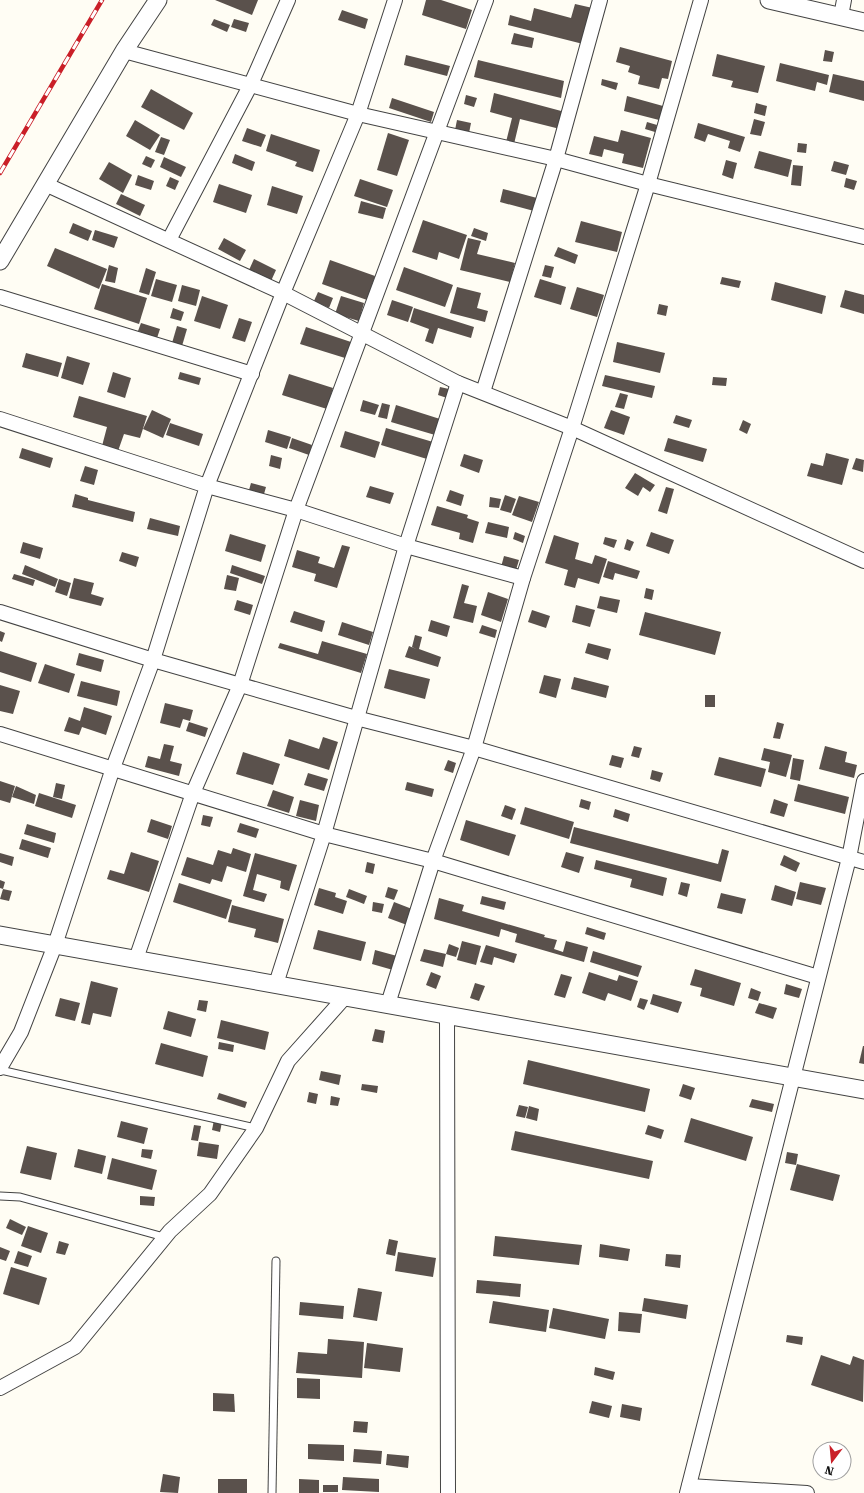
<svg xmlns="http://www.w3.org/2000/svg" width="864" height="1493" font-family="'Roboto Serif',serif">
<rect width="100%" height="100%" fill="#fffdf4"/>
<g fill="#5a514c">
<polygon points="215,0 258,0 252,15"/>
<polygon points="426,0 441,0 472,10 466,29 422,15"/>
<polygon points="575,4 597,9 587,45 508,25 510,15 531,21 534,8 571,18"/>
<polygon points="342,10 368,19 365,29 338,20"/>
<polygon points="214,19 230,25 227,32 211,25"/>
<polygon points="234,19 249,23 246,32 231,27"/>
<polygon points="514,33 534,38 532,48 511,44"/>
<polygon points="620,47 672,61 668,79 662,78 659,89 638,84 640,76 628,72 630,66 616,62"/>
<polygon points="825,50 834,52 832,62 823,61"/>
<polygon points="717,54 765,66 758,93 731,87 733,81 712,76"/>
<polygon points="406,55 450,66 447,76 404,65"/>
<polygon points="478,60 564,81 561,98 474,77"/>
<polygon points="780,63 829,75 827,85 817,82 815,91 776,81"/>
<polygon points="833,74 864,81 864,101 829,92"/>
<polygon points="602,79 618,83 616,90 601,85"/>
<polygon points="151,89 193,113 184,130 141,107"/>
<polygon points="494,93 565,112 560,129 520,119 514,144 506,142 512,118 490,112"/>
<polygon points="466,95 477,98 474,107 464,104"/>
<polygon points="627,96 663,106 659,120 624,111"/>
<polygon points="392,98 434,112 431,122 389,108"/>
<polygon points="756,103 767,106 765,116 754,113"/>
<polygon points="754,119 765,122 761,136 750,134"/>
<polygon points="135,120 160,135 150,150 126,136"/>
<polygon points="457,120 471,123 469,133 455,130"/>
<polygon points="647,122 657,125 655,132 645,129"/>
<polygon points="698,123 745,137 740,152 728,148 730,141 708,134 705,142 694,138"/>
<polygon points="247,128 266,135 261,147 242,141"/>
<polygon points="621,130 651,138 643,168 622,163 624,154 604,149 602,157 589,154 594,136 618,142"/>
<polygon points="388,133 409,140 397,176 377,170"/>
<polygon points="271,134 320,150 313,172 295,166 297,162 266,151"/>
<polygon points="161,137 170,140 164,155 155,152"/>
<polygon points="798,143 807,144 806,153 797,152"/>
<polygon points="759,151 792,160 788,177 754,168"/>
<polygon points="235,154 255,162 252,171 232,163"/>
<polygon points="146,156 155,160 151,168 142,164"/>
<polygon points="164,157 186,167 181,177 160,167"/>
<polygon points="726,160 737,163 733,179 722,175"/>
<polygon points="834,161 849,165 846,175 831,171"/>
<polygon points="109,162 132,175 123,193 99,179"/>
<polygon points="793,165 803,166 801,186 791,185"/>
<polygon points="138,175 154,181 151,190 135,185"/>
<polygon points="170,177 179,181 175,190 166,186"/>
<polygon points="846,178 857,181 854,190 844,187"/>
<polygon points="360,179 393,190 387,207 354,196"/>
<polygon points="219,184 252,195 246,213 213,202"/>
<polygon points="272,186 303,196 297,214 267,205"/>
<polygon points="503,189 537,198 534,211 500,202"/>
<polygon points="121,194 145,205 140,216 116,204"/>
<polygon points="361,201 386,208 383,219 358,213"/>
<polygon points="423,220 467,235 459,259 439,252 437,260 412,252"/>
<polygon points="581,221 622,232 617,252 575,242"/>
<polygon points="73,223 92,231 88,241 69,233"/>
<polygon points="474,228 488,233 486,241 471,236"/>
<polygon points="95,230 118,237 114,248 92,240"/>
<polygon points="224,238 246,250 240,261 218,249"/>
<polygon points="468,238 481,241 477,254 515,263 510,282 460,270"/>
<polygon points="558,247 578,255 575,264 554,256"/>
<polygon points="55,248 107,269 99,289 47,266"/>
<polygon points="254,259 276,270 271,281 249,270"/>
<polygon points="330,260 375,276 367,300 322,284"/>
<polygon points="109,265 118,268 115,283 105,281"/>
<polygon points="545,265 554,267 551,278 542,276"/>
<polygon points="404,267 453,285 445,307 396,290"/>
<polygon points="146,268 156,272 149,295 139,292"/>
<polygon points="722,277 741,281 739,288 720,284"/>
<polygon points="156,279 177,285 172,302 151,296"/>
<polygon points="540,279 566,287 561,305 534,297"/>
<polygon points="775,282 826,296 822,314 771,300"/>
<polygon points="102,284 147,298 139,324 94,309"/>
<polygon points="182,285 200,290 196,306 178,301"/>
<polygon points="457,287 481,293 477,308 488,311 485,322 450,313"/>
<polygon points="577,287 604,295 597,317 570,309"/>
<polygon points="845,290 864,295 864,314 840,307"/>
<polygon points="318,292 333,298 329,308 314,301"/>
<polygon points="202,296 228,305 220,329 194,321"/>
<polygon points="341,296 364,303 359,321 335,314"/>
<polygon points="392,300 413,307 408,322 387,315"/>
<polygon points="659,304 668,306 666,316 657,314"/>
<polygon points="173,308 184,312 181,321 170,318"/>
<polygon points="414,308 474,327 471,338 438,328 433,344 425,341 429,329 410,322"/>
<polygon points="239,318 252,322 245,342 232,338"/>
<polygon points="141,323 160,329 157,338 138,331"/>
<polygon points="177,326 187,329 182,346 172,343"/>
<polygon points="306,327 351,342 345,358 300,344"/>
<polygon points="617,342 665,353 660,373 613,362"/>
<polygon points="26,353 62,363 58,377 22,367"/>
<polygon points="67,356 90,363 83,385 61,378"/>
<polygon points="113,372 131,378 125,398 107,392"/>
<polygon points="180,372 201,378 199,385 178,379"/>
<polygon points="289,374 333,388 327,409 282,395"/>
<polygon points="605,375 655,386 652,398 602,386"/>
<polygon points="713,377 727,378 726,386 712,385"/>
<polygon points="440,387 449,389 447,398 438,395"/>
<polygon points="620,393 628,395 624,409 615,407"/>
<polygon points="79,396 147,416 140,438 124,434 118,451 102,446 107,427 73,417"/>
<polygon points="363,400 379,405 375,415 360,411"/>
<polygon points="382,403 390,405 387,419 378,417"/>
<polygon points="396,405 440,419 435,435 391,422"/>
<polygon points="152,410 171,419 163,438 143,429"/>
<polygon points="611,410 630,417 624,435 604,428"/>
<polygon points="676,415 692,420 689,428 673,423"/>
<polygon points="743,420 751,424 747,434 739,430"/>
<polygon points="170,423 203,434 199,446 166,435"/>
<polygon points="386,428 433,442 427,459 381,445"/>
<polygon points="268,430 291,437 287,449 265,442"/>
<polygon points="345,431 380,442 375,458 340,447"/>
<polygon points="292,438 312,445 309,455 289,448"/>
<polygon points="668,438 707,449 703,462 664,451"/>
<polygon points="22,448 53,458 50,468 19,458"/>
<polygon points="826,453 849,459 842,485 807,476 811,463 823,466"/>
<polygon points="464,454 483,460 479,473 460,466"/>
<polygon points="271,455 282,458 280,469 269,466"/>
<polygon points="856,458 864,460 863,472 852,469"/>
<polygon points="85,466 98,470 94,485 80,481"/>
<polygon points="635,473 655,485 650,492 643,487 638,496 625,488"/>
<polygon points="251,483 266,487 264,494 249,490"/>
<polygon points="370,486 394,493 390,504 366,497"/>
<polygon points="666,487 674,489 667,514 658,511"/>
<polygon points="450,490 464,495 461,506 446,501"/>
<polygon points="75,494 88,498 88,500 135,512 133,522 72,507"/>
<polygon points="505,495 516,499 511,513 500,510"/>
<polygon points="519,496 539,502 532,522 512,515"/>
<polygon points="490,497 501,499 499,508 489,507"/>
<polygon points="437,506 468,515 467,518 479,522 473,543 459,539 460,533 431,525"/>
<polygon points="150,518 180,526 178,536 147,529"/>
<polygon points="488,522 509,527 507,538 485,533"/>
<polygon points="515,532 525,536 523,543 513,539"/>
<polygon points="651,532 674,540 669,554 646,546"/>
<polygon points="230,534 266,545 261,562 225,551"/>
<polygon points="554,535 579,543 575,559 592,564 595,555 607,559 599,584 578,578 575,588 564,585 568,570 545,563"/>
<polygon points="605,537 617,540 614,548 603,544"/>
<polygon points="627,539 634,542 630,551 624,549"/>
<polygon points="23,542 43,548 40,559 20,553"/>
<polygon points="342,545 350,547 337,588 314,581 316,574 292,567 297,550 320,557 318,563 334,568"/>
<polygon points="122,552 139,557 136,567 119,561"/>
<polygon points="504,556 519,560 516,570 501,567"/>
<polygon points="608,561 640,571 637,579 615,573 613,580 603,577"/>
<polygon points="25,565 58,579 55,587 22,574"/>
<polygon points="232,565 265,576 262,584 230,573"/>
<polygon points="14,574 35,580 33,586 12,579"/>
<polygon points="227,575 239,578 236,591 224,589"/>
<polygon points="74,578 94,583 91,594 104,598 101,606 69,598"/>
<polygon points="59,579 71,583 67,596 55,592"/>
<polygon points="462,584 469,586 464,603 477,606 473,623 453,618"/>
<polygon points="646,588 654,590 652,600 644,598"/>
<polygon points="488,592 508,599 501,622 481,615"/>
<polygon points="600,596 620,600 617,613 597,608"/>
<polygon points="237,600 253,605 250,615 234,610"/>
<polygon points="576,605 595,610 590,627 572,622"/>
<polygon points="532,610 550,616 546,628 528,622"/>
<polygon points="294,611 325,621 322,632 290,622"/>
<polygon points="645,612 721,632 715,655 639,635"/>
<polygon points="431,620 450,626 447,637 428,631"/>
<polygon points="342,622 373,632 369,645 338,635"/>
<polygon points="482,625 497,630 495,638 479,633"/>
<polygon points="0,631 5,633 2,642 0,641"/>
<polygon points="415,635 422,637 419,649 441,657 438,667 405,657 409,646 416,649 412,647"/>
<polygon points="322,641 367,654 361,673 278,648 280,643 318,654"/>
<polygon points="588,643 611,649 608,660 585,653"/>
<polygon points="0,651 37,663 31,682 0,672"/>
<polygon points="79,653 104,660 101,672 76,665"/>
<polygon points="45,664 75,674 69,693 38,683"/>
<polygon points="389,669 430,679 425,699 384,688"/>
<polygon points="544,675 561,679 556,698 539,693"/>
<polygon points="574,677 609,686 606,698 571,689"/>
<polygon points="81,681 120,691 117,706 77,696"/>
<polygon points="0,685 20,691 13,714 0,711"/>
<rect x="705" y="695" width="10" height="12"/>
<polygon points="165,703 193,710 190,721 183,719 180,728 160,723"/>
<polygon points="84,707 112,716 106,735 82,727 79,735 64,731 69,717 80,721"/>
<polygon points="189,722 208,728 205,737 186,731"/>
<polygon points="777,722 784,724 780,739 773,738"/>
<polygon points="323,737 338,742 329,770 284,756 289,739 319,749"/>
<polygon points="164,744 174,746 170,761 182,764 179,776 145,767 148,756 160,759"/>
<polygon points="634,746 642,748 639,758 631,756"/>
<polygon points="825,746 847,752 845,762 857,765 854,778 819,769"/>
<polygon points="764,748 792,755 786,777 768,772 770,762 761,760"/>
<polygon points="243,752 280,764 273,785 236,774"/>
<polygon points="612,755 624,758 621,768 609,765"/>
<polygon points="719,757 766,769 761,787 714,775"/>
<polygon points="793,758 804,760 800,781 790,779"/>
<polygon points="448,760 456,763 453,773 444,770"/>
<polygon points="652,770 663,773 660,782 650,779"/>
<polygon points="308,773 328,779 324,791 304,785"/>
<polygon points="0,781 15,786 10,803 0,800"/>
<polygon points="407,782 434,789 432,797 405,790"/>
<polygon points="56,783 65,785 62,799 53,797"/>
<polygon points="798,784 849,797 845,814 794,801"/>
<polygon points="16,786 36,795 34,804 12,797"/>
<polygon points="273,790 294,797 289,813 267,806"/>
<polygon points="39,793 76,805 72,818 35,806"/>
<polygon points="581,799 591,802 589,810 579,807"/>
<polygon points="774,799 788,804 784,817 770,813"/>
<polygon points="300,800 319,805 316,821 296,816"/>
<polygon points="505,805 516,809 512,820 501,816"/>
<polygon points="525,807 574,822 569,839 520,824"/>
<polygon points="615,809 630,814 628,822 613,817"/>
<polygon points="203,815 213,817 210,827 201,825"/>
<polygon points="151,819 172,826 168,839 147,832"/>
<polygon points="466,820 516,835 509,856 460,840"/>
<polygon points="240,823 259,829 256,838 237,832"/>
<polygon points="27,824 56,833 54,843 24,834"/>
<polygon points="574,827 718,864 722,849 729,851 721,882 570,843"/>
<polygon points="22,839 51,848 48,858 19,849"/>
<polygon points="233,848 251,854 246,872 227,866 222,882 212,879 210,884 181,875 187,857 213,865 218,850 231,854"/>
<polygon points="131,852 159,861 149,892 107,879 110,870 124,874"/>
<polygon points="566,852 584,857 579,873 561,867"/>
<polygon points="0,853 14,857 12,866 0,862"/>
<polygon points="255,853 297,865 289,891 280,888 281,881 257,874 253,890 267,894 264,902 243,896"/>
<polygon points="784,855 800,863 796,872 780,865"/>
<polygon points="596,860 667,878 663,896 630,887 632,879 594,869"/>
<polygon points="367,862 375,864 373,874 365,872"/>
<polygon points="0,880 5,882 3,889 12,891 9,901 0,899 3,889 0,888"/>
<polygon points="681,882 690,884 687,897 678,894"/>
<polygon points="800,882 826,888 821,905 796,899"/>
<polygon points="179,883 232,900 226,919 173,902"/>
<polygon points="775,885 796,892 792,906 771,900"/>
<polygon points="388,887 398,890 394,900 385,897"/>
<polygon points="319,888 336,893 335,897 347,901 343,914 314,905"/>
<polygon points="349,889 367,896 364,904 346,897"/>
<polygon points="721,893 746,899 742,914 717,908"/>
<polygon points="482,896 506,902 504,910 480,904"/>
<polygon points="439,898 464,905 462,911 545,935 544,937 557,940 554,949 563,952 566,941 588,947 584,962 515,942 517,934 501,929 499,937 434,919"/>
<polygon points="373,902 384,904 382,913 372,911"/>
<polygon points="394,902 412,909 407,925 388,918"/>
<polygon points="232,905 284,919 278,943 254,937 256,929 228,922"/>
<polygon points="587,927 606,933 604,940 585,934"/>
<polygon points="318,930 366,942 361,961 313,949"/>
<polygon points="462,941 481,946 476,965 457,960"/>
<polygon points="449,944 459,948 456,957 446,954 443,967 420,961 424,949 446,954"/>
<polygon points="486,945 517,954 514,963 494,957 492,965 480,962"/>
<polygon points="375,950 397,956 393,970 372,964"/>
<polygon points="593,951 642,966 638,977 590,962"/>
<polygon points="695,969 741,983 734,1006 700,996 702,988 690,985"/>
<polygon points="431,972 441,976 436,989 426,985"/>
<polygon points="589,972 617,981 619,975 638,981 631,1001 608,993 605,1001 582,993"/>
<polygon points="561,974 572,977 565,998 554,995"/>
<polygon points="91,981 118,988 111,1017 93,1013 90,1025 81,1023"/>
<polygon points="475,983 485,986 479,1001 470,998"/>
<polygon points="786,984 802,989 799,998 784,994"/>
<polygon points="751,988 761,992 758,1001 748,998"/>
<polygon points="653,994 682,1002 678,1013 650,1004"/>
<polygon points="60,998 80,1003 75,1021 55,1016"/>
<polygon points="640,998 648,1000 644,1010 637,1007"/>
<polygon points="199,1000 208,1001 206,1012 197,1010"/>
<polygon points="759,1003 777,1008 773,1019 755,1013"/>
<polygon points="168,1011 196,1019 191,1037 163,1029"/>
<polygon points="221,1020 269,1032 265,1050 217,1038"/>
<polygon points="375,1029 385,1031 383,1043 372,1041"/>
<polygon points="219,1042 234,1045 233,1052 218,1049"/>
<polygon points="161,1043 208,1056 203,1077 155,1064"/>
<polygon points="863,1046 864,1046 864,1064 859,1063"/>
<polygon points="528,1060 650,1089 645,1112 523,1084"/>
<polygon points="321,1071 341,1075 339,1085 319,1080"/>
<polygon points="362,1084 378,1086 377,1093 361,1090"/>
<polygon points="683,1084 695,1088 691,1100 679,1096"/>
<polygon points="309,1092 318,1094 316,1104 307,1102"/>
<polygon points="219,1093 247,1102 245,1108 217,1099"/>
<polygon points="331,1096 340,1098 338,1106 330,1105"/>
<polygon points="752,1099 774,1104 772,1112 749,1107"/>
<polygon points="519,1105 528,1107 525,1118 516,1116"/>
<polygon points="529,1106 539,1109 537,1121 526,1118"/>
<polygon points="691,1118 753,1137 746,1161 684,1142"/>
<polygon points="214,1120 222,1122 220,1132 212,1130"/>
<polygon points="121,1121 148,1128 144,1144 117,1137"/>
<polygon points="194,1125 201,1126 198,1141 191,1140"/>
<polygon points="648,1125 664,1130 661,1139 645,1134"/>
<polygon points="515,1131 653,1161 649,1179 511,1150"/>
<polygon points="199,1142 219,1145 217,1159 197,1156"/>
<polygon points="27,1146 57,1153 51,1180 20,1173"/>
<polygon points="78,1149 106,1156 102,1174 74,1167"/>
<polygon points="142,1149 153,1150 151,1159 141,1157"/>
<polygon points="787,1152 798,1154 796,1165 785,1163"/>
<polygon points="112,1158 157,1170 152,1190 107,1179"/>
<polygon points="797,1164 840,1175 833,1201 790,1190"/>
<polygon points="140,1196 155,1197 154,1206 140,1205"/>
<polygon points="10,1219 26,1227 22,1235 6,1228"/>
<polygon points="28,1226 48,1233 41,1253 21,1246"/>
<polygon points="495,1236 582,1245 579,1265 493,1256"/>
<polygon points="389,1239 398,1241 395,1256 386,1254"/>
<polygon points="59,1241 69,1244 65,1255 56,1253"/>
<polygon points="600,1244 630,1249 628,1261 599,1257"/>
<polygon points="0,1247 10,1251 6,1261 0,1259"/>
<polygon points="18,1251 32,1256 28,1267 14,1263"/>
<polygon points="398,1252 436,1258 433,1277 395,1271"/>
<polygon points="666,1254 681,1255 680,1268 665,1266"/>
<polygon points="11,1267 47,1278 39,1305 3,1294"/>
<polygon points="477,1280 521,1284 520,1297 476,1293"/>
<polygon points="358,1288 382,1292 377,1321 353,1317"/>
<polygon points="644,1298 688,1305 686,1319 642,1311"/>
<polygon points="493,1301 549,1310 546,1332 489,1323"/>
<polygon points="300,1302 344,1306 343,1319 299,1315"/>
<polygon points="553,1308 609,1319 605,1339 549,1328"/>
<polygon points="619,1312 642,1314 640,1333 618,1331"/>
<polygon points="787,1335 803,1337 802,1345 786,1342"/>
<polygon points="328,1339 364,1342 362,1378 296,1373 298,1352 327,1354"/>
<polygon points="367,1343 403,1348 400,1372 364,1368"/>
<polygon points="821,1355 850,1365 853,1356 864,1360 863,1402 811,1385"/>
<polygon points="595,1367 615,1372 613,1380 594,1375"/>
<polygon points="297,1378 320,1379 320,1399 297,1398"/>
<polygon points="213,1393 234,1394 235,1412 213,1411"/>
<polygon points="592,1401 612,1406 609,1418 589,1413"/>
<polygon points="622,1404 642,1408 640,1421 620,1417"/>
<polygon points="354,1421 368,1422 367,1433 353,1432"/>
<polygon points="308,1444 344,1445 344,1461 308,1459"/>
<polygon points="354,1449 382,1451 381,1464 353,1462"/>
<polygon points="387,1454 409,1456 408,1468 386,1465"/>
<polygon points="163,1474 180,1477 178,1493 160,1492"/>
<polygon points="343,1477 379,1479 379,1492 342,1490"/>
<rect x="218" y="1479" width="29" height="14"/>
<polygon points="299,1479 319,1480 319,1493 299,1493"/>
<rect x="323" y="1485" width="15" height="7"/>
</g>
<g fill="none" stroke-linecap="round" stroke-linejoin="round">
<defs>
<g id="service">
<polyline points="0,1070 256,1128"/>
<polyline points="0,1196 20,1197 164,1237"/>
<polyline points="272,1493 276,1261"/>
</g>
<g id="minor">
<polyline points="841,16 844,0"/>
<polyline points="124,51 358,114 556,159 648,184 864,237"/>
<polyline points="45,184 283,293 458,383 572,428 864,561"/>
<polyline points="169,240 251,84 288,0"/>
<polyline points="0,297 252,374"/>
<polyline points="483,392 556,159 600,0"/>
<polyline points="0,419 207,486 296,510 406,546 523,578"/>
<polyline points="0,612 153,660 356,718 474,748 864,862"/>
<polyline points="0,734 324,834 433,861 818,977"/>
<polyline points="136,959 193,793 240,685 296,510 486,0"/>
<polyline points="276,984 324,834 406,546 458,383"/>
<polyline points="388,1004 433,861 474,748 523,578 572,428 648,184 701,0"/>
<polyline points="447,1015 448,1493"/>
<polyline points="0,1068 21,1032 55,945 113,768 153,660 207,486 283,293 358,114 395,0"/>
<polyline points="0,1388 75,1347 170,1231 210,1194 256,1128 288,1061 345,997"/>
<polyline points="689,1486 807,1493"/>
<polyline points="687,1493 849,858 864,781"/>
</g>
<g id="tertiary">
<polyline points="769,0 864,22"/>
<polyline points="0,261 124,51 158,0"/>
<polyline points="0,935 864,1090"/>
</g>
</defs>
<use href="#service" stroke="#434343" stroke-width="9"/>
<use href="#minor" stroke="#434343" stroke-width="16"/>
<use href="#tertiary" stroke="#434343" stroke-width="19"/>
<use href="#service" stroke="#fff" stroke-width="7"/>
<use href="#minor" stroke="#fff" stroke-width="14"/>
<use href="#tertiary" stroke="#fff" stroke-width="17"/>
<defs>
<polyline id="rail" points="0,173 102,0"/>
</defs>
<use href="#rail" stroke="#ca1f28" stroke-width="4.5"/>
<use href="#rail" stroke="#fff" stroke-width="3" stroke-dasharray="9" stroke-linecap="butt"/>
</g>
<g transform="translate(832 1461) rotate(196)"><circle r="19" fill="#ffffff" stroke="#9f9f9f"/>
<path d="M0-3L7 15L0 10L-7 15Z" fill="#ca1f28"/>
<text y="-6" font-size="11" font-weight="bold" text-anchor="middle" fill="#101010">N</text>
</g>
</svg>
